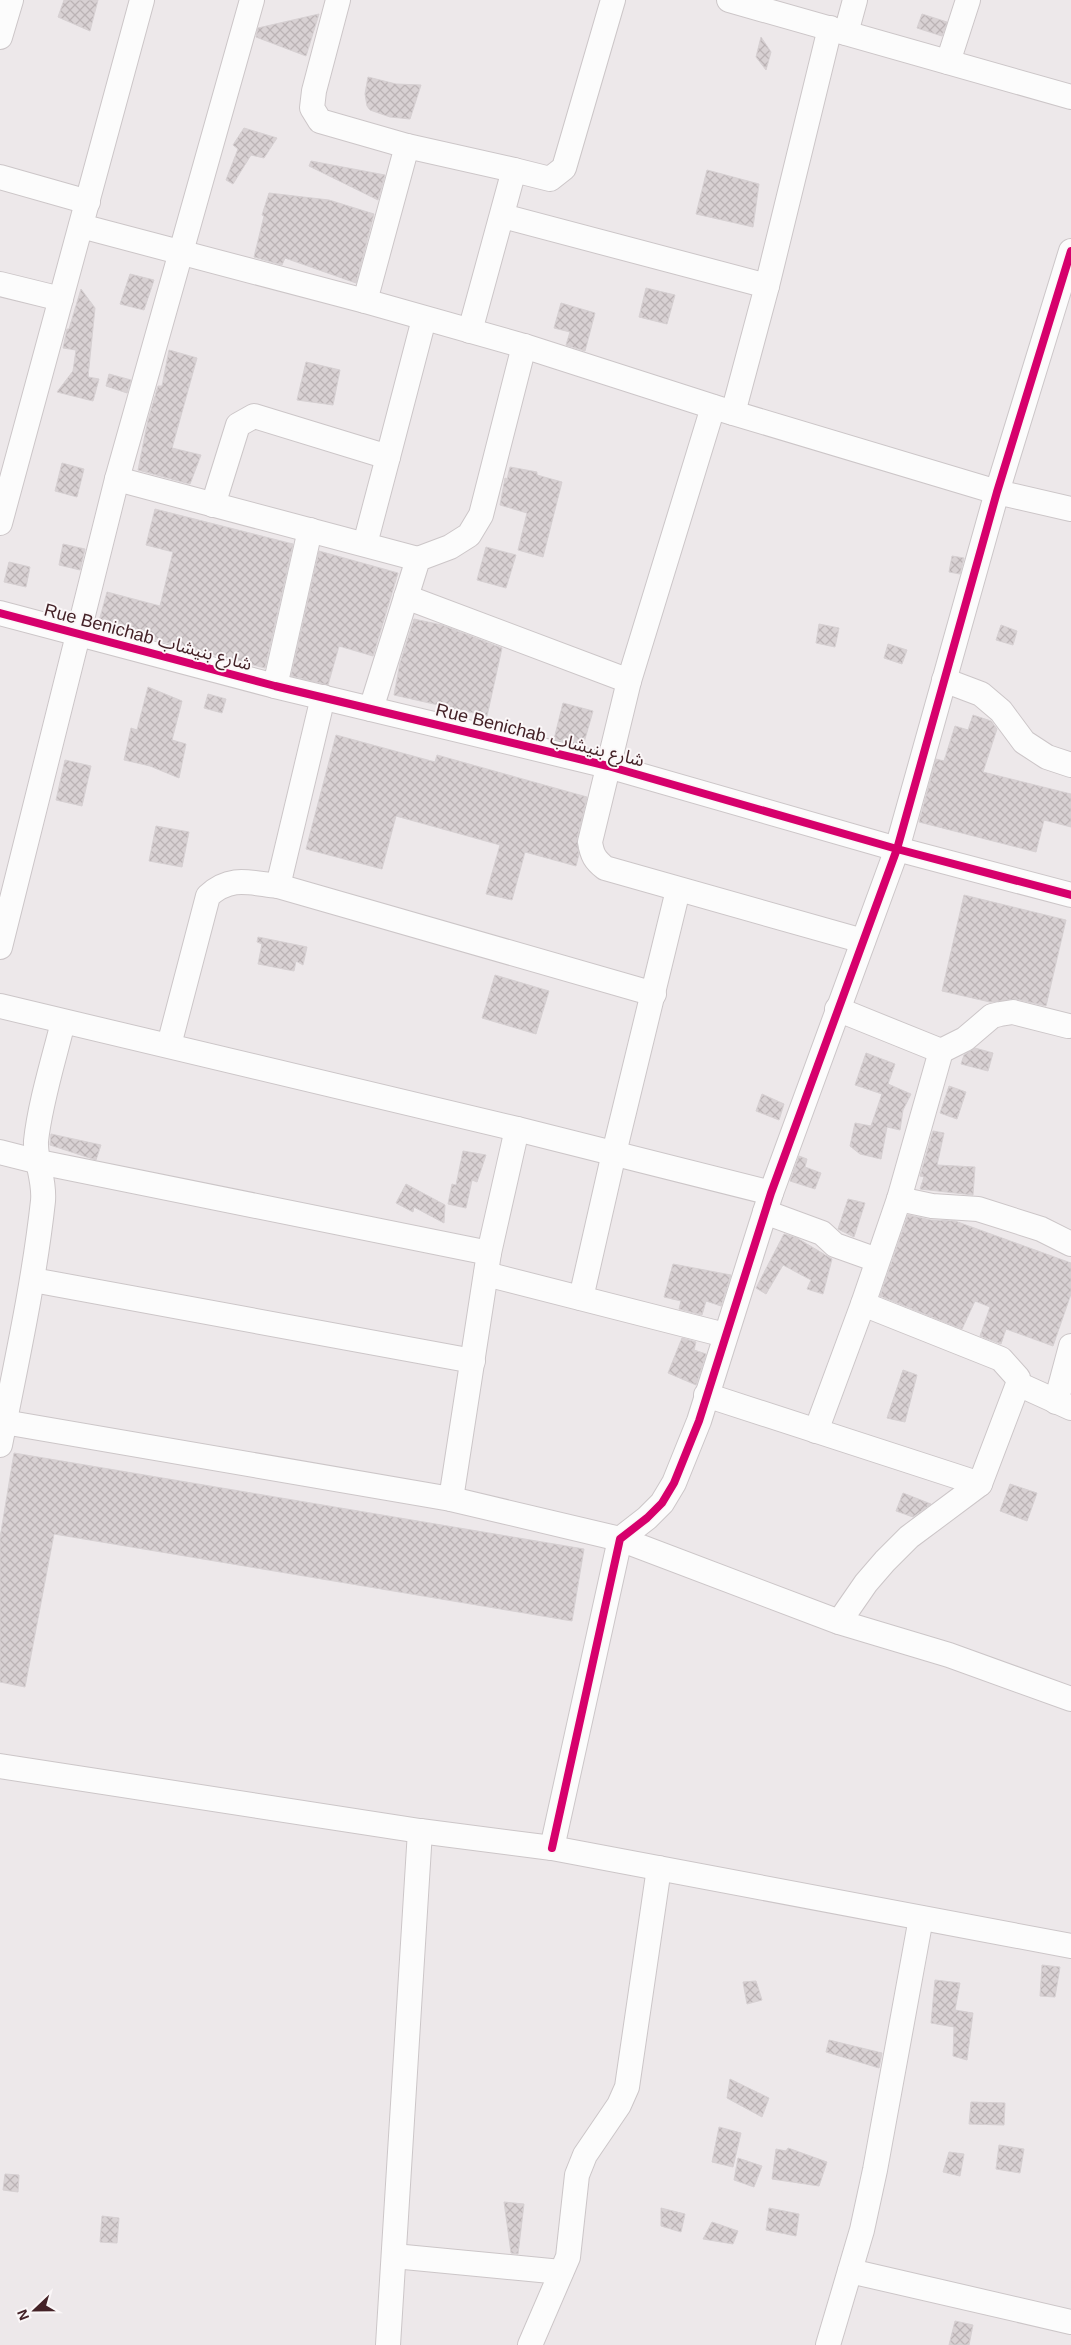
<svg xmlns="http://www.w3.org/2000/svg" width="1071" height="2345" font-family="Arial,'Noto Sans Arabic',sans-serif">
<defs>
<pattern id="building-cross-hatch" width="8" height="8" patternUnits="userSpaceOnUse" patternTransform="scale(1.25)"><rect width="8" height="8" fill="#d8d1d3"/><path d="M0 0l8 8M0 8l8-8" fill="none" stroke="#bbb3b5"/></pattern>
</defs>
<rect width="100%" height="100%" fill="#ede8ea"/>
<g fill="url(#building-cross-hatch)" stroke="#d6d0d2">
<polygon points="64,0 98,0 90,31 58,17"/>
<polygon points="319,14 306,56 256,37 258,28"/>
<polygon points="922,14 947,22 942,36 917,28"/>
<polygon points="761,37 771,52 766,70 756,57"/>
<polygon points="368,77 396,84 421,85 410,119 390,117 370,110 367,106 365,94"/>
<polygon points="244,128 277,138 264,158 251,155 233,184 226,180 238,149 233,145"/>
<polygon points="311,161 385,175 378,200 309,166"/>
<polygon points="707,170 759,184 753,227 696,214"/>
<polygon points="269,193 329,200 374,214 356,283 285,258 282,265 254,257 264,216 262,215"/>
<polygon points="130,274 154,280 144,310 120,304"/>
<polygon points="646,288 675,295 667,324 639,317"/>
<polygon points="81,289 95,308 88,377 99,379 93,401 57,392 73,371 76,350 63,348 67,329 69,329"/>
<polygon points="561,303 595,313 585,351 566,345 570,332 554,328"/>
<polygon points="169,350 197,358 172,448 201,455 190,484 138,470 148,420 158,386 162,386"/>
<polygon points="306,362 340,370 333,405 297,400"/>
<polygon points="109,374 131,380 127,393 106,386"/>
<polygon points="62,463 84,469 77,497 55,491"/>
<polygon points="510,467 537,472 537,475 562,482 543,557 518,550 527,513 500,505 505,478 507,479"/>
<polygon points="155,509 293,544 265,668 98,625 107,592 160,606 173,552 146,545"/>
<polygon points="63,544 85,549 80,570 59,565"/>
<polygon points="486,547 516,555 506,588 477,580"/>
<polygon points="319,551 398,573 373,656 339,646 328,685 291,676"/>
<polygon points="952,556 964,558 960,574 949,572"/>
<polygon points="9,562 30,567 26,587 4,582"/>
<polygon points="414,619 442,625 502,648 487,716 394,695 400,663"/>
<polygon points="819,624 839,628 835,647 816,643"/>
<polygon points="1001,625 1017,631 1013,645 996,640"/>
<polygon points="888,644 907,650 902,664 884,658"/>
<polygon points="148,687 182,701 172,740 186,744 179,778 150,766 124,760 131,728 137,730"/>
<polygon points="208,694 226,699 222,713 204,708"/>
<polygon points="563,703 593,711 583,746 554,739"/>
<polygon points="973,715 991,721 997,729 983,772 1071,794 1071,827 1044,820 1036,852 919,822 936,759 944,761 955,726 968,730"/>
<polygon points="336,735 435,762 437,755 587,797 577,839 579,854 576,866 525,852 512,900 486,894 500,845 396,816 382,869 306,849"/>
<polygon points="65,760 91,766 82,806 56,800"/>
<polygon points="156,826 189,832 182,867 149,861"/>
<polygon points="964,895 1066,920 1046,1006 1016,999 990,1002 942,991"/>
<polygon points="258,937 307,947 303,965 296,961 294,971 258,964 262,944 257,942"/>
<polygon points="495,975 549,991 536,1034 482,1018"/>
<polygon points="975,1048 993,1053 988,1071 961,1064 964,1055"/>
<polygon points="866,1053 895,1064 888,1084 911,1094 903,1110 900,1130 887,1127 881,1159 860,1154 850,1146 855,1123 871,1126 882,1094 855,1085"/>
<polygon points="949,1086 966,1092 957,1119 940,1113"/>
<polygon points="762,1094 784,1104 779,1120 756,1111"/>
<polygon points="933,1131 944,1133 937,1165 975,1167 973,1195 920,1189 924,1177 920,1176"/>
<polygon points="51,1134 101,1145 96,1160 50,1145"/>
<polygon points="463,1151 486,1155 477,1182 472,1180 466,1208 448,1204 452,1184 456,1185"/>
<polygon points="799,1156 807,1159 805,1167 821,1173 815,1189 790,1181"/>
<polygon points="406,1184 445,1205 444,1223 414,1207 413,1212 396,1203"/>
<polygon points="848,1199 865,1203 854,1237 838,1229"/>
<polygon points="908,1215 931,1220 955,1221 1071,1263 1071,1294 1053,1346 1006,1329 1001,1344 980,1336 990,1307 975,1301 962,1329 880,1296"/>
<polygon points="784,1234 797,1238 832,1259 823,1294 807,1289 811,1280 783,1265 766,1294 756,1288"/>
<polygon points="673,1264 731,1275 721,1306 706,1301 702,1315 679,1309 681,1301 664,1297"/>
<polygon points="682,1338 696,1342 694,1350 706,1354 696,1385 668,1373"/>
<polygon points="903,1370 917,1375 905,1422 887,1418"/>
<polygon points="14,1453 584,1549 572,1621 54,1534 25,1687 0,1682 0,1538"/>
<polygon points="1010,1484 1037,1493 1027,1521 1000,1511"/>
<polygon points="903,1493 931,1504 913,1517 896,1511"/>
<polygon points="1042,1965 1060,1967 1055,1997 1040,1996"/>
<polygon points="935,1980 960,1983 955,2010 973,2013 967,2060 953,2056 954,2027 931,2023"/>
<polygon points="756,1981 762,2000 747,2004 743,1982"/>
<polygon points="829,2040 882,2053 879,2068 826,2052"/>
<polygon points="730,2079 769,2098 762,2117 727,2098"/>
<polygon points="971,2102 1005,2103 1004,2125 969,2124"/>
<polygon points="719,2127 741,2133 733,2167 712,2162"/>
<polygon points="999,2145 1024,2149 1020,2173 996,2169"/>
<polygon points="788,2148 827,2162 819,2186 772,2179 776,2149 786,2151"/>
<polygon points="949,2152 964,2154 960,2176 943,2172"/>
<polygon points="738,2158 762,2166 754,2187 734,2180"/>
<polygon points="5,2174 19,2175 18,2192 3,2190"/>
<polygon points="504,2202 524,2204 518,2254 511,2253"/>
<polygon points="661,2208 685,2214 681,2232 661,2226"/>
<polygon points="769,2208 799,2214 796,2236 766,2230"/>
<polygon points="102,2216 119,2218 117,2243 100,2242"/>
<polygon points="712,2222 738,2231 733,2244 703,2239"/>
<polygon points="955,2321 973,2325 969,2345 949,2345"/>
</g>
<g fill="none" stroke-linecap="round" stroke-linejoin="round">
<defs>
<g id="minor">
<polyline points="338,0 314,91 312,108 320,121 407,146"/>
<polyline points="729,0 1071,97"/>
<polyline points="846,33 855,0"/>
<polyline points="0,37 11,0"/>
<polyline points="948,62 968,0"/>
<polyline points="0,177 88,202"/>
<polyline points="503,216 767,286"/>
<polyline points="81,226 365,301 524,346 720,409 997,492 1071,509"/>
<polyline points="0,284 61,299"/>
<polyline points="365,301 407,146 514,170"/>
<polyline points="470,331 514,170 550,179 564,168 613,0"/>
<path d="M 713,407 L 629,681 L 590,842 C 592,855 595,860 605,868 L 863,941"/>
<polyline points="733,413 767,286 830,28"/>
<polyline points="117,479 418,559"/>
<polyline points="213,505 238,425 254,416 388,457 424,319"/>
<polyline points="0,523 142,0"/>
<polyline points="365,544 388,457"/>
<polyline points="406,597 629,681"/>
<polyline points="0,613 275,686 608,766 897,849 1071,895"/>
<polyline points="944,680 981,694 1001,711 1024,742 1047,757 1071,765"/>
<polyline points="275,686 310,530"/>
<polyline points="371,709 418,559 450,547 469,535 481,515 524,346"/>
<polyline points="278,886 323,697"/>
<polyline points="0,947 117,479 252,0"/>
<polyline points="0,1006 517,1129 771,1193"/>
<path d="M 169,1045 L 208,896 C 231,875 250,883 278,886 L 654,994"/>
<polyline points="941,1051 965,1039 992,1016 1000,1014 1013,1012 1068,1026"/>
<polyline points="0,1152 39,1162 489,1253"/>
<polyline points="899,1199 932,1206 978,1209 1041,1229 1071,1244"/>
<polyline points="765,1212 822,1233 835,1245 877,1260"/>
<polyline points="486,1274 725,1335"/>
<polyline points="33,1280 473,1361"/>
<polyline points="581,1298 614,1153 678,890"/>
<polyline points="863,1304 1001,1359 1018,1378 1018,1384"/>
<polyline points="706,1395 980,1484"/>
<polyline points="1056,1402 1071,1346"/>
<polyline points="4,1422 451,1499 489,1253 517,1129"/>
<polyline points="816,1431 863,1304 899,1199 941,1051 837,1009"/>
<path d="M 0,1445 C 16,1364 34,1283 43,1201 C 45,1179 35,1161 36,1141 C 40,1103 54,1059 63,1022"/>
<polyline points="451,1499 620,1539 839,1622 949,1655 1071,1699"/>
<polyline points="839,1622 866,1583 885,1561 909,1537 980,1484 1018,1384 1071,1408"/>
<polyline points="0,1766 420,1831 552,1848 1071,1946"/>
<polyline points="552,1848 620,1539 647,1518 662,1503 674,1483 699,1421 771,1193 897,849 997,492 1071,251"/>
<polyline points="394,2256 561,2272"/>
<polyline points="850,2271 1071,2322"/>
<polyline points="388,2345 420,1831"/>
<polyline points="530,2345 568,2257 577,2175 585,2155 619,2105 627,2087 659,1868"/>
<polyline points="828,2345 862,2230 875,2170 921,1918"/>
</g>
</defs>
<use href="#minor" stroke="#ccc6c8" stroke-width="26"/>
<use href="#minor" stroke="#fcfcfc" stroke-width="24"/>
<defs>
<g id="cycleway">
<polyline points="0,613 275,686 608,766 897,849 1071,895"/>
<polyline points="552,1848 620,1539 647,1518 662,1503 674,1483 699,1421 771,1193 897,849 997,492 1071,251"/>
</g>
</defs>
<use href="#cycleway" stroke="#fbf7f8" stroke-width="11"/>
<use href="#cycleway" stroke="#d6006c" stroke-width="8"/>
</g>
<g text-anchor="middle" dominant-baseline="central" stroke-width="4" stroke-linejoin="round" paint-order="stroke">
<g font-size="18" fill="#442227" stroke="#fbf7f8">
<text transform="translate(148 637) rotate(15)">Rue Benichab شارع بنيشاب</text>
<text transform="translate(540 735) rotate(14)">Rue Benichab شارع بنيشاب</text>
</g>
</g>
<g transform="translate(35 2310) rotate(248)" stroke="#fbf7f8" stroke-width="4" paint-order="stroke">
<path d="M0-4L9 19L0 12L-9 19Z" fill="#442227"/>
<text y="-8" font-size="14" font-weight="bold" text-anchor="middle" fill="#442227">N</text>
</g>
</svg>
